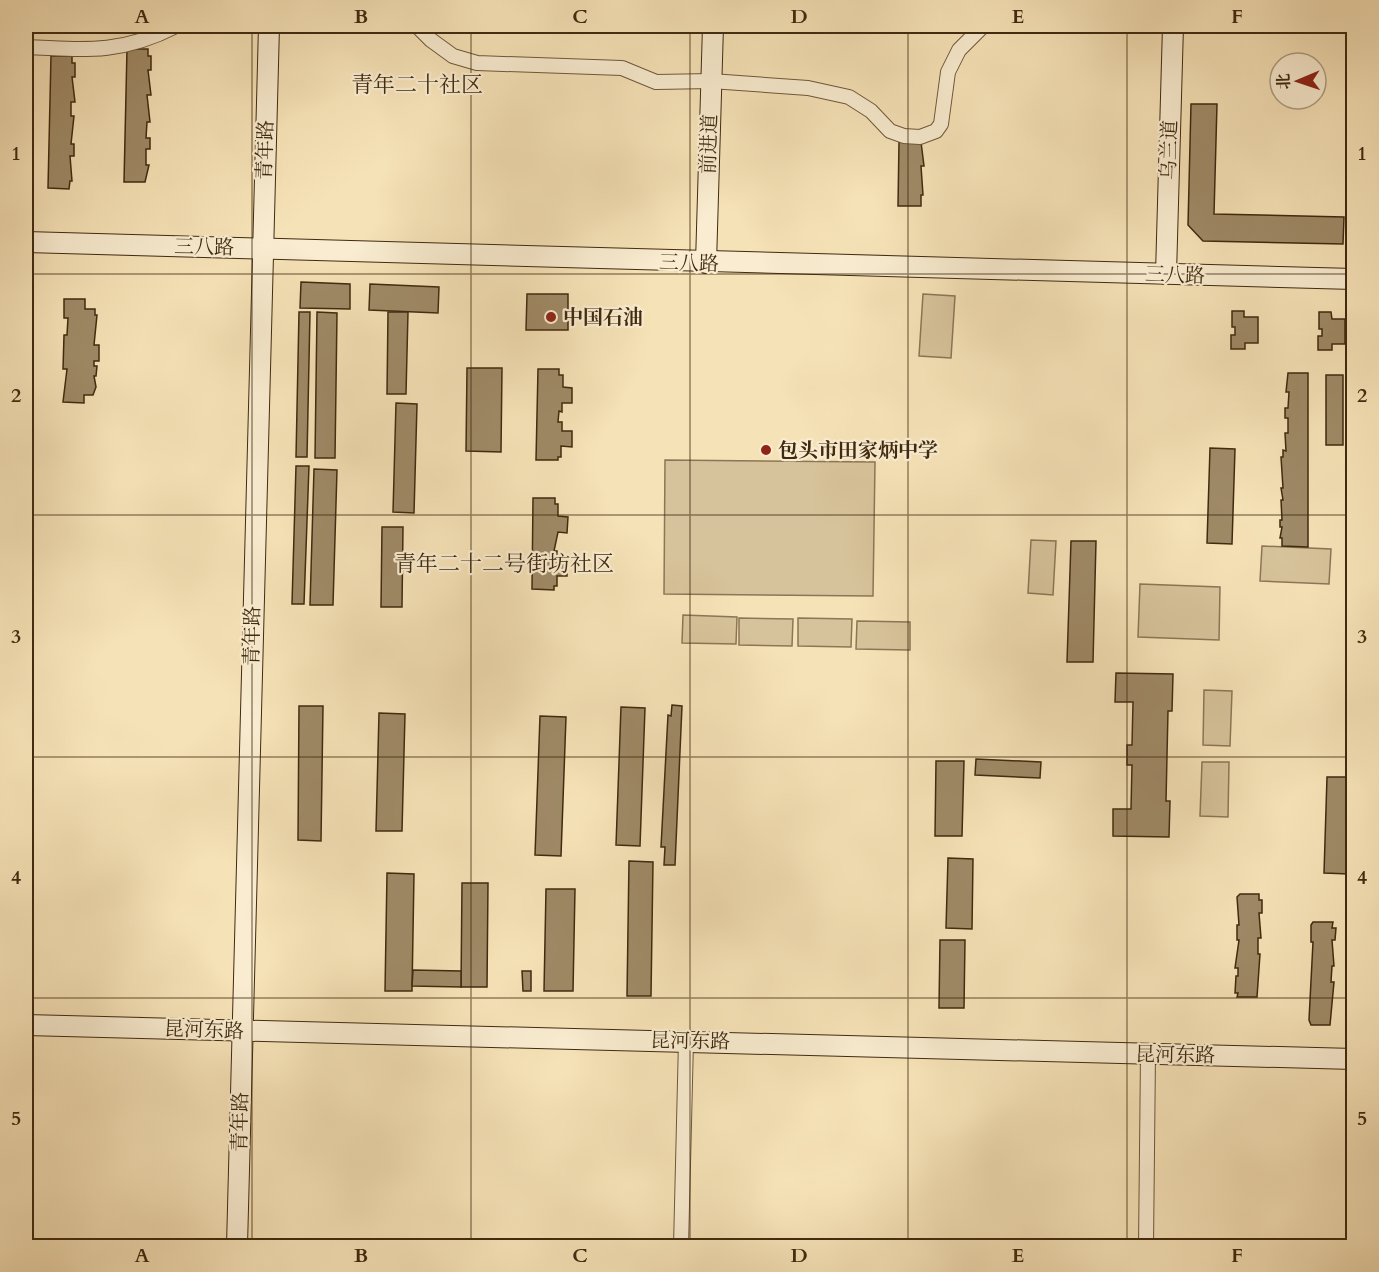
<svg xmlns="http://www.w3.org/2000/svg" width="1379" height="1272" font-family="Cardo,'Noto Serif SC',serif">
<rect width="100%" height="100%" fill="#f6e2b7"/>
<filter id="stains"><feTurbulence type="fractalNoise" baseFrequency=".00333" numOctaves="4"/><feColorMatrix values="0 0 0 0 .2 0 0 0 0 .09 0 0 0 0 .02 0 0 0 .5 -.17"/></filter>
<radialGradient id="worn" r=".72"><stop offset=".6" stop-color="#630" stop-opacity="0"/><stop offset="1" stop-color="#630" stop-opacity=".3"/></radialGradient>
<g fill="#d7c39b" stroke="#8c7656" stroke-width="1.5">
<polygon points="923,294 955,296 951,358 919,356"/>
<polygon points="665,460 875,462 873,596 664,594"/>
<polygon points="1031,540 1056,541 1053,595 1028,593"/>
<polygon points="1262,546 1331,549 1329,584 1260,581"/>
<polygon points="1140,584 1220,587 1219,640 1138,637"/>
<polygon points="683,615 737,617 736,644 682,643"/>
<polygon points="739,618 793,619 792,646 739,645"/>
<polygon points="798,618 852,619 851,647 798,646"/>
<polygon points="857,621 910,622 910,650 856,649"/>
<polygon points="1204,690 1232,691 1230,746 1203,745"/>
<polygon points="1202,762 1229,762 1228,817 1200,816"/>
</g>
<g fill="#9f8a67" stroke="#402a10" stroke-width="1.5">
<polygon points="127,49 148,49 148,56 151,56 151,70 148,70 151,95 147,95 150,122 147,122 146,138 150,138 150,149 146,149 146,165 149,165 145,182 124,182"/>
<polygon points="51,56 72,56 72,63 75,63 75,77 72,77 75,102 71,102 71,116 74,116 71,144 74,144 74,156 70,156 72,181 70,181 69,189 48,188"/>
<polygon points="1191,104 1217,104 1214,214 1344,217 1343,244 1203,241 1188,225"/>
<polygon points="899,142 921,142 924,166 921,166 923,195 921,195 921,206 898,206"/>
<polygon points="301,282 350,284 350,309 300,308"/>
<polygon points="370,284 439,287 438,313 369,310"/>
<polygon points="527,294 568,294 568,330 526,330"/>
<polygon points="64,299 85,299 85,309 95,309 95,315 97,315 94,345 99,345 99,361 94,361 94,366 97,366 96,376 94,376 96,387 93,395 84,395 84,403 63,402 67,369 63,369 64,335 67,335 68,318 64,318"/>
<polygon points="1232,311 1244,311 1244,317 1258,317 1258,343 1245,343 1245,349 1231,349 1231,335 1235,335 1235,327 1232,327"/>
<polygon points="299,312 310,312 307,457 296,457"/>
<polygon points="317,312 337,313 335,458 315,458"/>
<polygon points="388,312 408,312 406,394 387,394"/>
<polygon points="1319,312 1331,312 1332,319 1345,319 1345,344 1332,344 1332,350 1318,350 1318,336 1322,336 1322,329 1319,329"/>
<polygon points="467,368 502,368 501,452 466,451"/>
<polygon points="538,369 559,369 559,375 563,375 563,387 572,388 572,403 562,403 562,412 559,411 558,422 562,422 562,431 572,431 572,447 561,446 561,457 558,457 558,460 536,460"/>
<polygon points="1288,373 1308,373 1308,547 1282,546 1282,538 1280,538 1282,527 1280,527 1280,520 1282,520 1281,500 1283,500 1281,488 1283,488 1281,457 1283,457 1283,450 1286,451 1285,433 1288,433 1288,418 1285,418 1285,408 1288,408 1289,392 1286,392"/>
<rect x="1326" y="375" width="17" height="70"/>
<polygon points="396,403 417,404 414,513 393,512"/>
<polygon points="1210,448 1235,449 1232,544 1207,543"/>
<polygon points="296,466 309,466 304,604 292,604"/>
<polygon points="314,469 337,470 333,605 310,605"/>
<polygon points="533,498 555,498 555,504 558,504 558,516 568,517 567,533 558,532 554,551 557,551 557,560 567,560 567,576 557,576 557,586 554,586 554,590 532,589"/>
<polygon points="382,527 403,527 402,607 381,607"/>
<polygon points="1071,541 1096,541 1093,662 1067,662"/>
<polygon points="1116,673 1173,674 1172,711 1168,711 1166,801 1170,801 1169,837 1113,836 1113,809 1131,809 1132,765 1127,765 1127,745 1132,745 1133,702 1115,702"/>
<polygon points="672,705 682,706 675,865 664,865 665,847 661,847 668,715 671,716"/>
<polygon points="299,706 323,706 321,841 298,840"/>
<polygon points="621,707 645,708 640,846 616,845"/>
<polygon points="379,713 405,714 402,831 376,831"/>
<polygon points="540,716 566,717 561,856 535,855"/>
<polygon points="976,759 1041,762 1040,778 975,775"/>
<polygon points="936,761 964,761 962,836 935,836"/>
<polygon points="1327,777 1352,777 1349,874 1324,873"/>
<polygon points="948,858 973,859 972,929 946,928"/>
<polygon points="629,861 653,862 651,996 627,996"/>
<polygon points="387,873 414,874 412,991 385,991"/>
<polygon points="462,883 488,883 487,987 461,987"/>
<polygon points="546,889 575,889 573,991 544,991"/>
<polygon points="1240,894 1259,894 1259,900 1262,900 1262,913 1259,913 1261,938 1258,938 1258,954 1260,954 1257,997 1237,997 1238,993 1235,993 1236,976 1238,976 1238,968 1235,968 1239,940 1237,940 1237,925 1239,925 1237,897"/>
<polygon points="1313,922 1333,922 1332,928 1336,928 1335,940 1332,940 1334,966 1332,966 1331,982 1334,982 1330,1025 1311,1025 1309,1020 1313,942 1311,942 1311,925"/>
<polygon points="940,940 965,940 964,1008 939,1008"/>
<polygon points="413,970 461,971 461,987 412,986"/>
<polygon points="522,971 531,971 531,991 523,991"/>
</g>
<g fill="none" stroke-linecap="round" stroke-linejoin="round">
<defs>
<g id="street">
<polyline points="385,26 392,26"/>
<polyline points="417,26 431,40 453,56 477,63 622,68 656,82 711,81 808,88 849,97 871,111 890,131 904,136 920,137 936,131 941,124 948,72 959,50 983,26"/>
<path d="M 26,47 C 85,50 122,54 176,26"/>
<polyline points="681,1246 686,1041"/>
<polyline points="1146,1246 1148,1054"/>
</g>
<g id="secondary">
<polyline points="26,242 1354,279"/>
<polyline points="706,263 713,26"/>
<polyline points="1166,274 1173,26"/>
<polyline points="26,1025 1354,1059"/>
<polyline points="237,1246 269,26"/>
</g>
</defs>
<use href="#street" stroke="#6e583a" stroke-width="16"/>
<use href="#secondary" stroke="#402a10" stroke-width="22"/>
<use href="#street" stroke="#f9ecd0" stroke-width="14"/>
<use href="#secondary" stroke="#f9ecd0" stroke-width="20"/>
</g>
<path fill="none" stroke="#402a10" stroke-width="1.5" stroke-opacity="0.55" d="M 252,26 L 252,1246M 471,26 L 471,1246M 690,26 L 690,1246M 908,26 L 908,1246M 1127,26 L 1127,1246M 26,274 L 1354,274M 26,515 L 1354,515M 26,757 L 1354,757M 26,998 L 1354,998"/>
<g fill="#8f2418" stroke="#f9ecd0" stroke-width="2">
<circle cx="551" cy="317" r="6"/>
<circle cx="766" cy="450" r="6"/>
</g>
<g text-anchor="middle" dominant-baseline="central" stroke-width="4.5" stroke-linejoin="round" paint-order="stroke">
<g font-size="20" fill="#402a10" stroke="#f9ecd0">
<text transform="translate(709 144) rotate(-88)">前进道</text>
<text transform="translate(265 150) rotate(-88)">青年路</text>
<text transform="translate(1169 150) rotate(-88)">乌兰道</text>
<text transform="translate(204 247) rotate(1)">三八路</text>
<text transform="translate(689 263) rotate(2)">三八路</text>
<text transform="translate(1175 275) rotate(2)">三八路</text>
<text transform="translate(252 636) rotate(-89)">青年路</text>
<text transform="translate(204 1030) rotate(2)">昆河东路</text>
<text transform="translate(690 1041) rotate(1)">昆河东路</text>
<text transform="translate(1175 1055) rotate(1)">昆河东路</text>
<text transform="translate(240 1122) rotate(-89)">青年路</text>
</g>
<g font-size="20" font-weight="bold" fill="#402a10" stroke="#f9ecd0" text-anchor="start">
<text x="563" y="317">中国石油</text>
<text x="778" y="450">包头市田家炳中学</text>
</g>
<g font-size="22" fill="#402a10" stroke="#f9ecd0">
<text x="417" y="85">青年二十社区</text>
<text x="504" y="564">青年二十二号街坊社区</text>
</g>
</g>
<rect width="1379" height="1272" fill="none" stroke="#f6e2b7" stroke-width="66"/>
<g transform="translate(1298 81) rotate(268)"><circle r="28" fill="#f9ecd0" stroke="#af9e83" stroke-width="1.5"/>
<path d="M0-4.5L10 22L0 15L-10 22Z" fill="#8f2418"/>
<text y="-9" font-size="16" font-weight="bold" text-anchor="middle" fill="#402a10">北</text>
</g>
<rect x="33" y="33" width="1313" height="1206" fill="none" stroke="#402a10" stroke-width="2"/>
<g font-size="20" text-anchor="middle" font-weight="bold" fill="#402a10">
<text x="142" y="23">A</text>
<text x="361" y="23">B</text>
<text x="580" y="23">C</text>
<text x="799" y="23">D</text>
<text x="1018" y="23">E</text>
<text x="1237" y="23">F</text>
<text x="16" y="160">1</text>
<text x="1362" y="160">1</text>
<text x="16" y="402">2</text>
<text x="1362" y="402">2</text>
<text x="16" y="643">3</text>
<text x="1362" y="643">3</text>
<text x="16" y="884">4</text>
<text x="1362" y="884">4</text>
<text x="16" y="1125">5</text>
<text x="1362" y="1125">5</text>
<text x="142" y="1262">A</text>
<text x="361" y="1262">B</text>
<text x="580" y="1262">C</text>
<text x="799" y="1262">D</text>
<text x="1018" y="1262">E</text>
<text x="1237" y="1262">F</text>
</g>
<rect width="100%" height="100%" filter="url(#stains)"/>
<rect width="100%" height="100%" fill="url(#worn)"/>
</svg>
